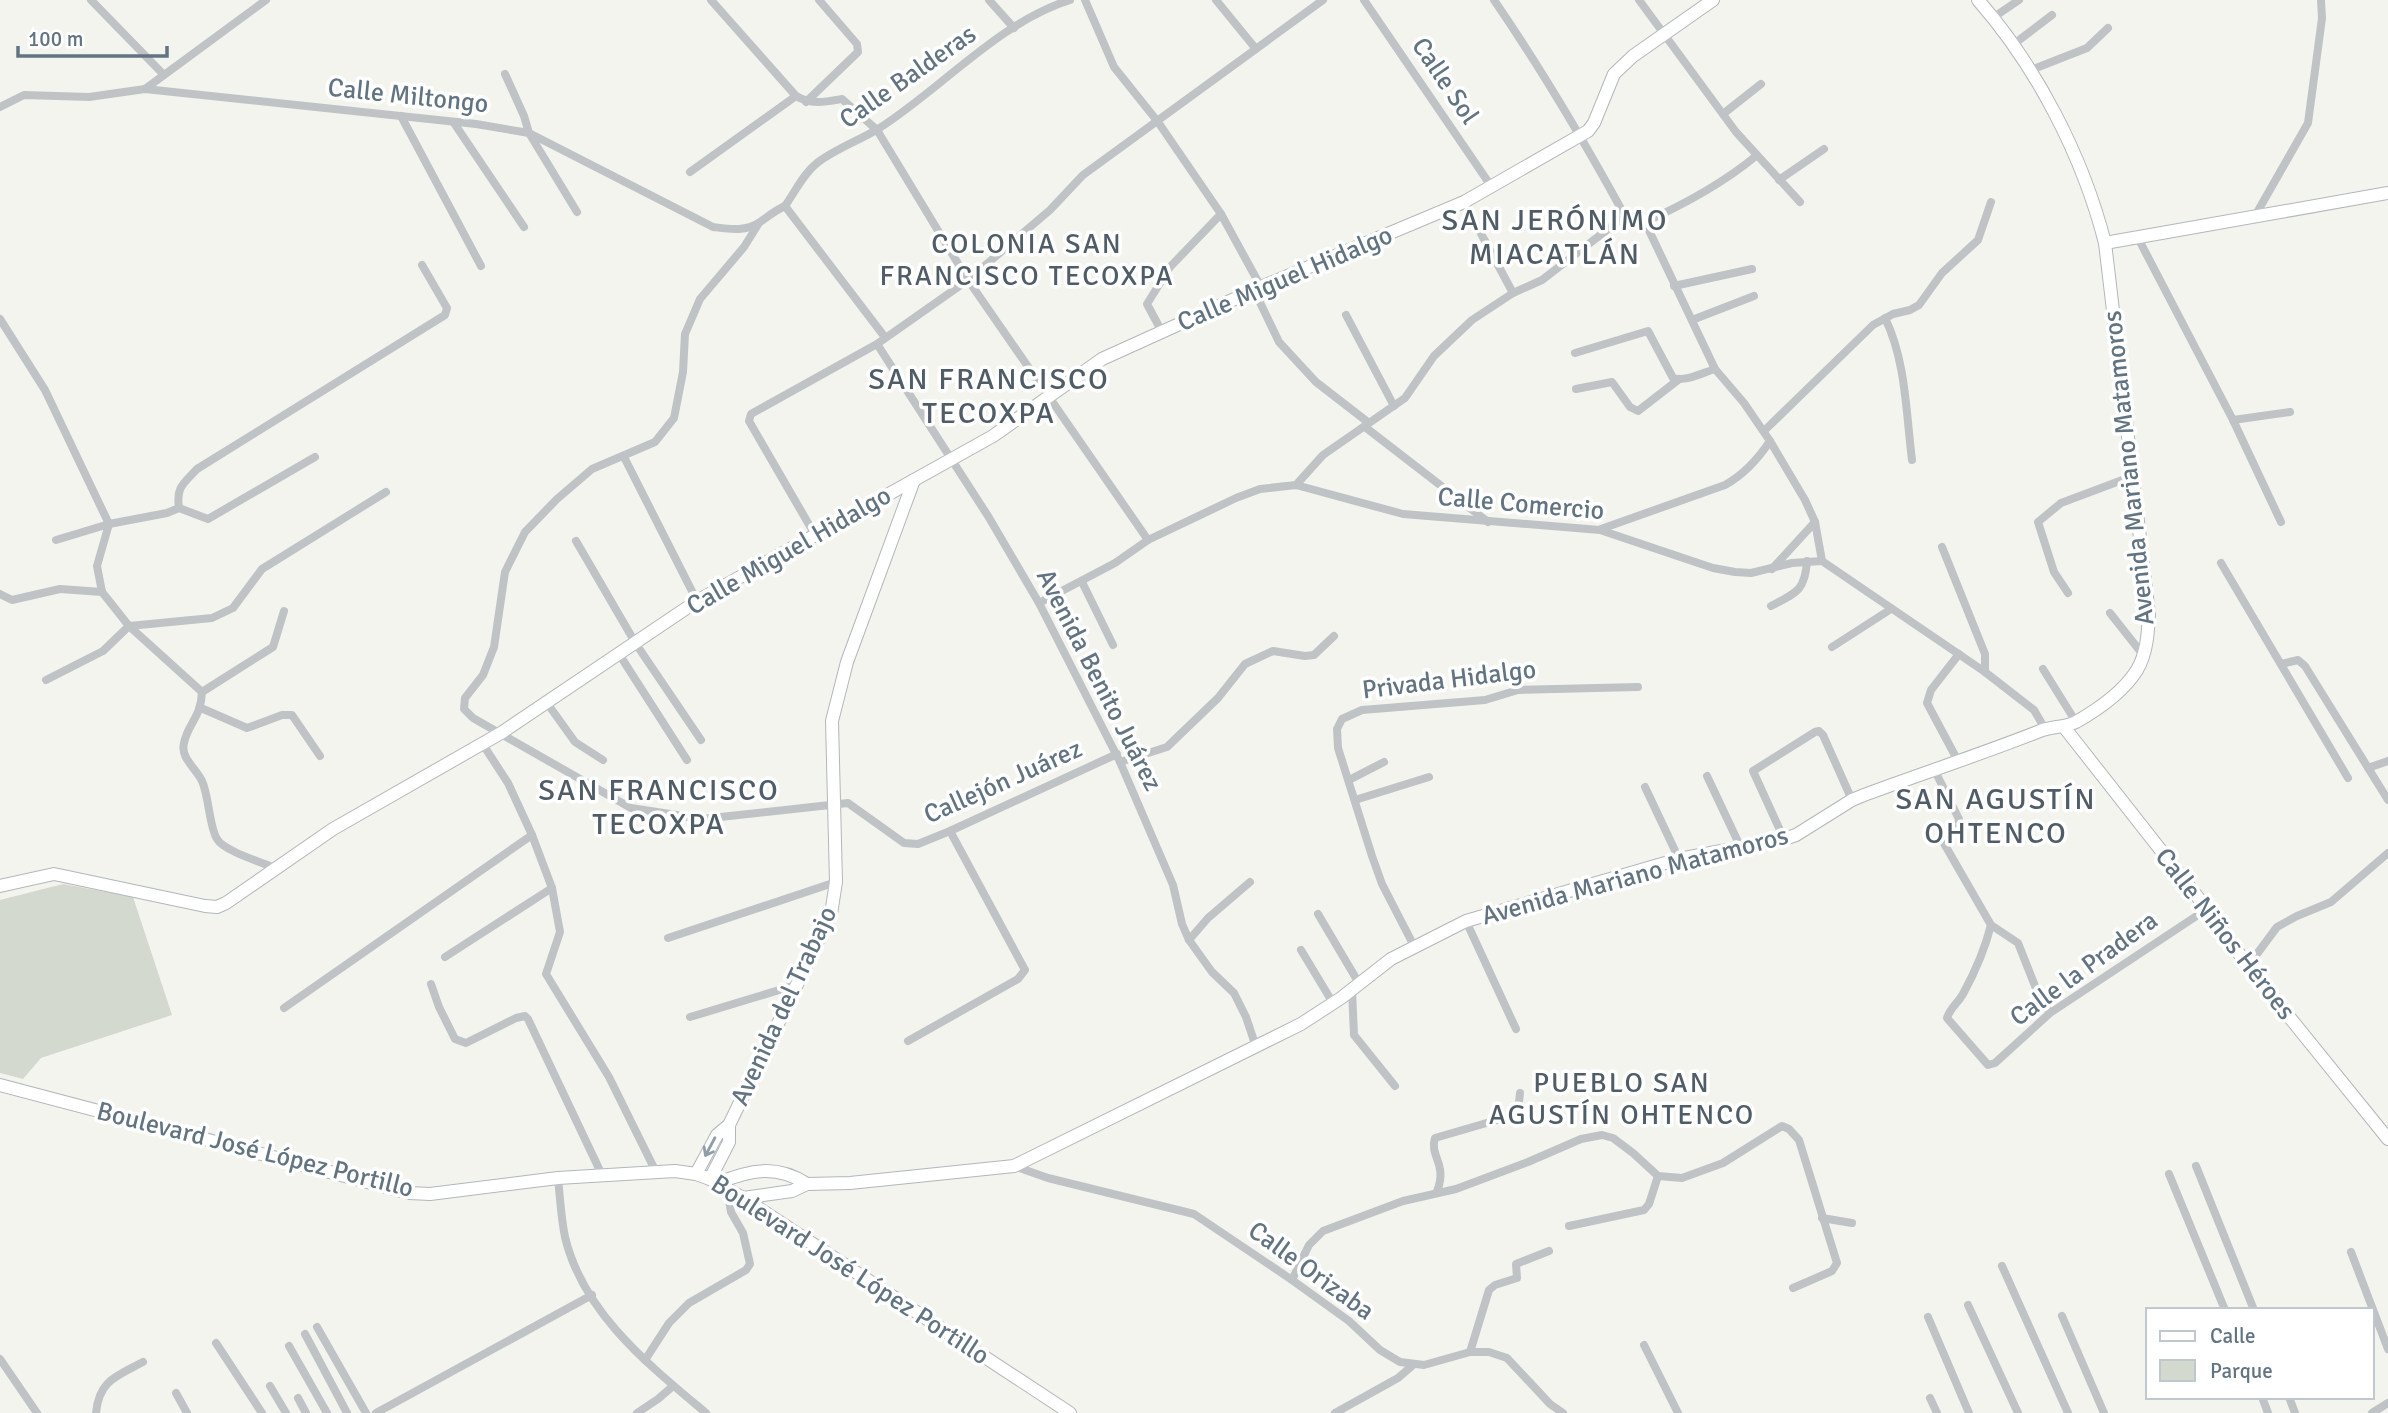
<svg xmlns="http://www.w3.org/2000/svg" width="2388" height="1413" font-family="Signika,sans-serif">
<rect width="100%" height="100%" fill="#f4f4ef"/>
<polygon fill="#d3d9cf" points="63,884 133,897 172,1015 41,1058 23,1079 0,1073 0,900"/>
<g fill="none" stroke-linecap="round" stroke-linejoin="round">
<defs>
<g id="secondary">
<polyline points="2105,243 2388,193"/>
<polyline points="2064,727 2207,909 2248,966 2388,1139"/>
<polyline points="0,886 54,874 205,906 217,907 226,903 333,829 501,733 697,601 993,436 1102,359 1261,287 1464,202 1588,131 1594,123 1614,74 1633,56 1713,0"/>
<polyline points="0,1085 409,1193 430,1194 558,1178 675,1171 696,1174 710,1179 743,1198 1070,1413"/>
<polyline points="696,1174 717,1135 729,1125 831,914 836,882 832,721 847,662 914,480"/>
<polyline points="710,1179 729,1142 729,1125"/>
<path d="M 718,1183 C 750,1170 776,1164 807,1184"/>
<path d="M 743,1198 L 792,1191 L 807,1184 L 850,1183 L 1014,1166 L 1301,1024 L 1341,998 L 1391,959 L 1466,921 L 1679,859 L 1784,839 L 1796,835 L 1852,800 L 1864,795 C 1923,773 1982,754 2040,731 C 2052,726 2064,728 2076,722 C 2097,710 2124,691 2137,670 C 2147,653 2148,633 2149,614 L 2105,243 C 2083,157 2037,67 1978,0"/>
</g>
</defs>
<use href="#secondary" stroke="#b1b7bb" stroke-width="14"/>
<g stroke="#bfc3c6" stroke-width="8">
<polyline points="91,0 164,75"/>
<path d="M 711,0 L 796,96 C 811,105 825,102 842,99 L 877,130 L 968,280 L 1148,540"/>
<polyline points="989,0 1014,28"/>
<polyline points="1085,0 1114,67 1158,122 1221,214 1261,287"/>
<polyline points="1216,0 1256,49"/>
<polyline points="1364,0 1491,186"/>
<path d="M 1494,0 C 1542,70 1584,141 1625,216"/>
<polyline points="1639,0 1736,132 1800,202"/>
<polyline points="1994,17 2019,0"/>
<polyline points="2014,44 2052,15"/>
<polyline points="2031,70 2087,48 2108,28"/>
<polyline points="505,74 524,116 529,133 577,212"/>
<polyline points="145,89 266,0"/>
<polyline points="806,102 858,52 857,44 819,0"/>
<path d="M 0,107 L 24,95 L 89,97 L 145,89 L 476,124 L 529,133 L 713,227 C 729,229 746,232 760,222 C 769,216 774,211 785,206"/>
<polyline points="1723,114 1761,84"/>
<polyline points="401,116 481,266"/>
<polyline points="454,123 524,227"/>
<polyline points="690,172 796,96"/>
<polyline points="1779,180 1824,149"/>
<polyline points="1464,202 1513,293"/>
<path d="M 785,206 C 795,192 803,174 817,163 C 835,149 858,141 878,129 C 940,90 999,22 1070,0"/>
<polyline points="785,206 884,336"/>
<polyline points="2255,216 2308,123 2322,18 2321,0"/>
<polyline points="1645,222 1715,369 1744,403 1770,441 1805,500 1815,522 1822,561"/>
<polyline points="759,223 744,247 700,299 685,334 683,372 674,418 655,442 592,469 557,499 525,532 505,572 494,647 483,675 465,698 464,709 473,718 631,808 702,819 848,803 904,843 918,844 950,831 1117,754"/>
<polyline points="2138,238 2233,420 2281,522"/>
<polyline points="1674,286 1752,269"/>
<polyline points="1254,290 1279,342 1316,382 1369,423"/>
<polyline points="1346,315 1394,406"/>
<path d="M 1885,318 C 1906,361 1906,413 1912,460"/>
<path d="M 0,319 L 45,390 L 109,524 L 97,566 L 102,592 L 129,626 L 202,692 C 201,718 188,723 184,743 C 180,758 196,768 202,781 C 209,796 209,826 217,839 C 224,851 261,862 275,868"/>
<polyline points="1692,320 1754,296"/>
<polyline points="1162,332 1147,304 1170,267 1221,214"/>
<polyline points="877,344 988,516 1039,603 1120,762 1173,885 1182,924 1189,940 1212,972 1234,993 1246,1017 1256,1047"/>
<path d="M 1575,353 L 1648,331 L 1673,378 C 1686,382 1702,373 1715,369"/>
<polyline points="1576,389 1612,382 1630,407 1638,411 1678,380"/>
<polyline points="2233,420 2290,412"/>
<polyline points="1365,427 1488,522"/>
<polyline points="1764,431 1873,325 1893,314 1910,310 1919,305 1942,273 1978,240 1991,202"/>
<polyline points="624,457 697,601"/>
<path d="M 1296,485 L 1323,455 L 1405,398 L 1434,356 L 1472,320 L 1513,293 L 1542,280 L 1625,216 L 1645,222 C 1685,204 1722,184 1756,156"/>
<polyline points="179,508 208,519 315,457"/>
<path d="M 1601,529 L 1725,485 C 1745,474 1758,459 1770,441"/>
<polyline points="815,535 749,421 751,414 877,344 968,280 1050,210 1083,175 1323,0"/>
<path d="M 56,540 L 109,524 L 167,513 L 179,508 C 176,487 183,484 197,469 L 445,315 L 447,308 L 422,265"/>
<polyline points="576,541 636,644 701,740"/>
<polyline points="1942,547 1985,654 1985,672"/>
<polyline points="1822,561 1985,672 2034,710 2045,729"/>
<polyline points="2221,563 2348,778"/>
<polyline points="1772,569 1815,522"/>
<polyline points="1082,582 1113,645"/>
<polyline points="2068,593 2054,572 2038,522 2061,503 2133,476"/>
<polyline points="0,594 12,600 60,589 102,592"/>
<polyline points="1039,603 1115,563 1148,540 1236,498 1260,489 1296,485 1403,514 1600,530 1713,568 1735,572 1751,573 1792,563 1822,561"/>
<path d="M 1771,606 C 1796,593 1805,591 1807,561"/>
<polyline points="2110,613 2144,656"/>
<polyline points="1832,647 1891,609"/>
<polyline points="619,654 687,760"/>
<polyline points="1959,654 1931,690 1927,703 1959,763"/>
<polyline points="2281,664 2298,660 2305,666 2388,800"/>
<polyline points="2043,669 2076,722"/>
<polyline points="46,680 103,651 129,626 212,618 233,608 262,569 386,492"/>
<polyline points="202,692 273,647 284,611"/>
<polyline points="547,703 575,742 603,760"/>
<polyline points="201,708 247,728 282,715 292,715 320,756"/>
<polyline points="482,743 508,783 532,835 552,888 560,932 546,974 609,1077 656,1172"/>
<polyline points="1120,762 1167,747 1218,698 1245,664 1273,651 1305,656 1314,655 1334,636"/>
<polyline points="2368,768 2388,761"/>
<polyline points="1935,771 1959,819 1958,824 1946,830 1942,835 1942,840 1991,925"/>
<polyline points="1707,776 1740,846"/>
<polyline points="1349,780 1384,762"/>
<polyline points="1645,787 1679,859"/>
<polyline points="1355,800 1429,777"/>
<polyline points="1784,839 1753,771 1815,732 1819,731 1823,735 1852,800"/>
<polyline points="1318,914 1360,985"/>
<polyline points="1466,921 1516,1029"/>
<polyline points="668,938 836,882"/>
<polyline points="1189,940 1208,918 1250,882"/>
<polyline points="1414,946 1382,884 1372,856 1338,748 1337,729 1342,719 1362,710 1485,700 1518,690 1638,687"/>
<polyline points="1301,950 1333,1003"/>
<polyline points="445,957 552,888"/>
<polyline points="2248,966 2277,927 2297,916 2331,902 2388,853"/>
<polyline points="431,984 439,1007 455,1039 466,1043 516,1018 525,1016 528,1019 602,1175"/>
<polyline points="1352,990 1354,1035 1395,1086"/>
<polyline points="284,1008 532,835"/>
<path d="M 2050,1013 L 2037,991 L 2018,943 L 1991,925 C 1985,949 1975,972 1963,994 C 1958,1003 1950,1008 1947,1018 L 1988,1065 L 1995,1063 L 2050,1013 L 2207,909"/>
<polyline points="690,1017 799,984"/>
<polyline points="908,1041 1018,979 1025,970 950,831"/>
<polyline points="1014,1166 1048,1178 1194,1214 1292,1280 1349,1321 1380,1350 1400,1362 1424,1365 1470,1352 1489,1352 1507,1358 1550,1404 1563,1413"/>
<polyline points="2196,1166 2254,1310"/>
<polyline points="2169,1174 2225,1310"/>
<path d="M 558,1178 C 560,1197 561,1218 565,1237 C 583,1313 649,1365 706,1413"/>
<path d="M 1437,1191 C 1448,1164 1429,1156 1435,1138 L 1514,1115 L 1518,1111 L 1520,1093"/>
<polyline points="1822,1218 1852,1223"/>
<polyline points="1569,1226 1644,1210 1649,1204 1658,1176"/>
<polyline points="2351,1252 2388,1349"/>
<polyline points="2002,1266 2068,1413"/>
<polyline points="1292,1280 1309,1245 1323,1231 1403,1201 1456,1189 1528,1162 1581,1139 1602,1135 1613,1138 1633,1153 1658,1176 1682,1178 1723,1163 1782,1126 1789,1129 1799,1140 1837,1263 1832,1271 1793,1288"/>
<polyline points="1968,1305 2018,1413"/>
<polyline points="2062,1316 2104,1413"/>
<polyline points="1928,1317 1969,1413"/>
<polyline points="317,1327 366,1413"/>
<polyline points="305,1334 347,1413"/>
<polyline points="216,1343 262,1413"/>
<polyline points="1644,1345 1678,1413"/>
<polyline points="289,1346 327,1413"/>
<polyline points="1470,1352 1489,1290 1495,1285 1517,1278 1516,1264 1549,1251"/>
<polyline points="0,1359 37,1413"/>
<polyline points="645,1360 669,1323 689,1303 746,1270 750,1264 743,1233 731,1212 727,1189"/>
<polyline points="270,1386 286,1413"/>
<polyline points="176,1393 187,1413"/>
<polyline points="2262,1397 2268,1413"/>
<polyline points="2289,1397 2295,1413"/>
<polyline points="298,1398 306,1413"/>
<polyline points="1930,1398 1937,1413"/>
<path d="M 96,1413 C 99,1380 117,1376 143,1362"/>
<polyline points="376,1413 592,1295"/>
<polyline points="637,1413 658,1399 673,1386"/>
<polyline points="1335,1413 1398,1378 1413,1365"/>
<polyline points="2372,1413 2388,1403"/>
</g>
<use href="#secondary" stroke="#fff" stroke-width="12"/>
</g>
<defs><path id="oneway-shaft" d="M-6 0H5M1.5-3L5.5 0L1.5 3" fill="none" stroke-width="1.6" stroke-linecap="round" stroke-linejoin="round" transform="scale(1.75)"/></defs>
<use stroke="#919ea8" href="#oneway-shaft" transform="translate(710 1147) rotate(118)"/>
<g text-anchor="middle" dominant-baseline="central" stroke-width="7" stroke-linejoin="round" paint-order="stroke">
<g font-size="26" fill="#627482" stroke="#fff">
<text transform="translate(908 77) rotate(-35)">Calle Balderas</text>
<text transform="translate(1445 81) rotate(56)">Calle Sol</text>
<text transform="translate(408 96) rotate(6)">Calle Miltongo</text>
<text transform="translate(1285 279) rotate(-23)">Calle Miguel Hidalgo</text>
<text transform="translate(2129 468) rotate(-96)">Avenida Mariano Matamoros</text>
<text transform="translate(1521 504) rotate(5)">Calle Comercio</text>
<text transform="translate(789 551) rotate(-30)">Calle Miguel Hidalgo</text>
<text transform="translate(1099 680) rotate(63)">Avenida Benito Juárez</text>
<text transform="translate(1449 680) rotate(-7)">Privada Hidalgo</text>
<text transform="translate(1003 782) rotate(-24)">Callejón Juárez</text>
<text transform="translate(1635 876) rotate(-15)">Avenida Mariano Matamoros</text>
<text transform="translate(2225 934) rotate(52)">Calle Niños Héroes</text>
<text transform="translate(2084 969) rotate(-36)">Calle la Pradera</text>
<text transform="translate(784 1006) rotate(-65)">Avenida del Trabajo</text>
<text transform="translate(255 1150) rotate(14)">Boulevard José López Portillo</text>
<text transform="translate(850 1270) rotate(33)">Boulevard José López Portillo</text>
<text transform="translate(1311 1271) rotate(36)">Calle Orizaba</text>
</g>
<g font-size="28" letter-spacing="2" fill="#505d67" stroke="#fff">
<text x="1027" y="244">COLONIA SAN<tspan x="1027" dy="32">FRANCISCO TECOXPA</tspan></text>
<text x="1622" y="1083">PUEBLO SAN<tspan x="1622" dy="32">AGUSTÍN OHTENCO</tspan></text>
</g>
<g font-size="30" letter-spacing="2" fill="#505d67" stroke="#fff">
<text x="1555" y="220">SAN JERÓNIMO<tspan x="1555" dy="34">MIACATLÁN</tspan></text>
<text x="989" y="379">SAN FRANCISCO<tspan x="989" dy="34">TECOXPA</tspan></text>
<text x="659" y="790">SAN FRANCISCO<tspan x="659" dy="34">TECOXPA</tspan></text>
<text x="1996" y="799">SAN AGUSTÍN<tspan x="1996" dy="34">OHTENCO</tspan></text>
</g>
</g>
<rect x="2146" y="1308" width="228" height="91" fill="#ffffff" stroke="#c0c7cd" stroke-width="2"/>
<rect x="2160" y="1331" width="35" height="10" fill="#ffffff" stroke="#c0c7cd" stroke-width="2"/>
<text x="2210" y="1343" font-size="21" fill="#627482">Calle</text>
<rect x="2160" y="1360" width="35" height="21" fill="#d3d9cf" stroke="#c0c7cd" stroke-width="2"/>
<text x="2210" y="1378" font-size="21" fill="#627482">Parque</text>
<path d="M18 46v10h149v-10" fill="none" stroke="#627482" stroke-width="3.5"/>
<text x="28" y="46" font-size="21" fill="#627482" stroke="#ffffff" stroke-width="5" paint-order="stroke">100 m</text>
</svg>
